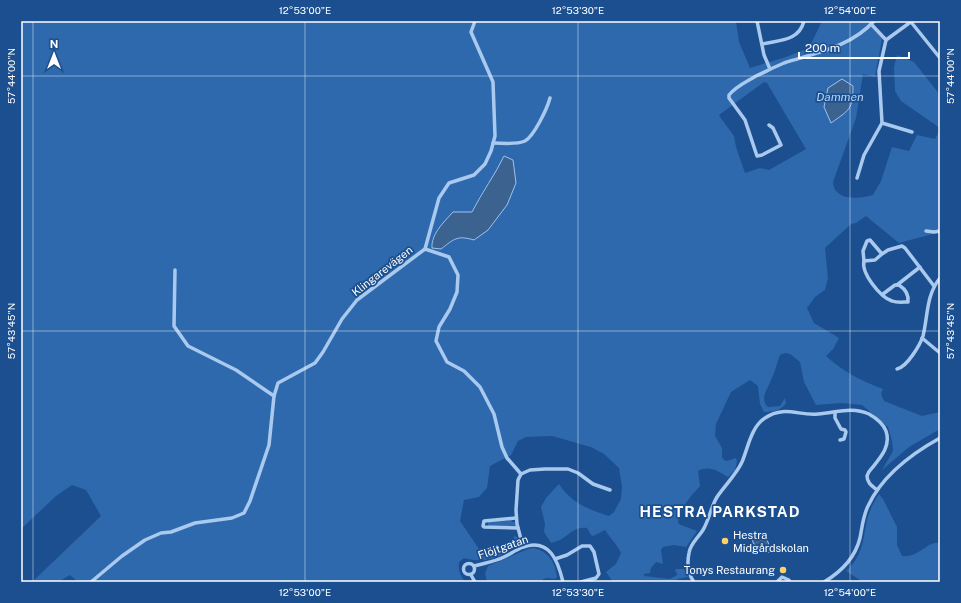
<svg xmlns="http://www.w3.org/2000/svg" width="961" height="603" font-family="'Public Sans',sans-serif">
<rect width="100%" height="100%" fill="#1b4f8f"/>
<g fill="#2e69ad" fill-rule="evenodd">
<path d="M 21,21 L 736,21 L 739,42 L 750,68 L 786,57 L 809,48 L 822,21 L 868,21 L 882,39 L 875,77 L 863,74 L 856,118 L 833,182 C 834,201 859,199 873,195 L 881,181 L 892,147 L 909,151 L 917,135 L 935,139 L 940,130 L 940,232 L 899,243 L 866,216 L 856,223 L 851,224 L 825,248 L 828,278 L 825,290 L 815,297 L 807,308 L 814,323 L 839,338 L 833,349 L 826,356 C 845,373 860,380 883,389 L 881,394 L 884,401 L 922,416 L 940,412 L 940,429 L 909,447 L 882,470 L 893,451 L 892,441 L 888,427 L 862,405 L 842,403 L 816,405 L 804,382 L 800,362 L 790,354 L 785,353 L 780,355 C 777,363 775,372 771,380 C 768,389 759,398 768,407 L 780,406 L 785,398 L 786,403 C 782,410 773,412 764,412 L 760,404 L 758,386 L 750,380 L 731,392 L 716,424 L 715,436 L 722,448 L 722,457 L 724,460 L 727,461 L 736,458 L 737,461 L 735,470 L 728,477 C 718,471 709,465 698,471 L 700,486 C 690,497 680,508 678,523 L 681,525 L 697,531 L 686,547 L 674,545 L 663,547 L 661,550 L 663,564 L 656,562 L 651,568 L 650,573 L 644,574 L 644,576 L 670,579 L 677,575 L 677,573 L 675,571 L 676,569 L 684,569 L 688,577 L 678,579 L 672,582 L 613,582 L 606,572 L 616,564 L 621,553 C 617,544 610,538 605,530 L 593,536 L 591,535 L 587,528 C 575,526 569,535 560,540 C 557,541 554,542 551,543 L 544,532 L 545,524 L 541,507 L 546,498 L 559,484 C 570,502 589,510 609,516 L 614,512 L 621,499 L 622,487 L 619,468 L 604,454 L 591,447 L 552,436 L 526,437 L 518,441 L 511,455 L 490,466 L 487,488 L 479,497 L 464,500 L 460,521 L 479,549 C 488,554 506,551 512,542 C 513,540 514,538 514,536 L 517,537 L 519,543 C 509,552 494,560 480,560 C 475,561 469,559 464,558 L 459,562 C 458,570 460,575 465,582 L 78,582 L 70,575 L 58,582 L 32,582 L 101,516 L 86,490 L 72,485 L 56,496 L 21,529 ZM 764,82 L 767,83 L 806,149 L 769,170 L 760,168 L 745,173 L 736,147 L 734,136 L 720,117 L 719,115 ZM 496,172 L 488,230 L 474,240 C 457,235 454,239 441,249 L 432,248 L 432,240 L 440,227 L 472,212 L 482,193 Z"/>
<polygon points="897,55 914,62 940,95 940,128 901,101 895,91 894,67"/>
<path d="M 879,494 L 883,499 L 897,527 L 897,545 L 902,556 C 920,558 926,541 940,543 L 940,582 L 863,582 L 846,571 C 863,556 863,540 867,520 C 869,511 874,502 879,494 Z"/>
<polygon points="511,519 512,522 515,522 516,526 488,526 488,522"/>
<path d="M 534,548 C 549,552 555,562 557,577 L 555,579 L 548,578 L 543,579 L 542,582 L 487,582 L 485,573 L 488,566 L 528,549 Z"/>
</g>
<g fill="#3c6290" stroke="#9cc4f0">
<path d="M 842,79 L 853,86 C 853,110 849,110 831,123 L 824,107 L 828,88 Z"/>
<path d="M 504,156 L 513,160 L 516,183 L 507,205 L 488,230 L 474,240 C 457,235 454,239 441,249 L 432,248 C 431,234 444,222 453,212 L 472,212 C 482,192 495,175 504,156 Z"/>
<path d="M 755,534 C 767,536 769,541 770,552 L 765,553 L 753,543 L 752,536 Z"/>
</g>
<g fill="none" stroke-linecap="round" stroke-linejoin="round">
<g stroke="#a9c9ee" stroke-width="3.5">
<polyline points="757,21 764,55 770,69"/>
<polyline points="911,22 940,58"/>
<polyline points="886,40 912,21"/>
<path d="M 762,44 C 780,40 799,41 804,21"/>
<polyline points="882,123 912,132"/>
<path d="M 769,125 L 773,128 L 781,145 L 762,155 L 757,156 L 745,120 L 729,98 L 729,95 C 736,86 746,82 756,76 C 765,72 774,67 784,63 C 815,53 851,47 874,21"/>
<path d="M 493,143 C 503,143 516,145 525,141 C 534,136 547,109 550,98"/>
<polyline points="857,178 864,155 882,123 879,71 886,40 871,24"/>
<polyline points="926,231 934,232 940,231"/>
<polyline points="425,249 449,257 458,275 457,292 450,309 439,327 436,341 447,362 464,371 480,387 494,414 502,447 507,458 521,474"/>
<polyline points="882,254 875,260 864,261 863,251 867,241 870,240 882,254 888,250 902,246 905,248 934,286"/>
<path d="M 864,261 C 861,273 880,297 892,301 C 897,303 903,302 908,302 C 909,295 905,289 899,285 L 895,285 L 883,294"/>
<polyline points="175,270 174,326 188,346 236,370 274,396"/>
<polyline points="897,285 920,267"/>
<polyline points="922,338 940,353"/>
<path d="M 897,369 C 907,367 920,345 923,336 C 928,316 926,295 940,278"/>
<polyline points="835,412 835,418 841,429 845,430 846,432 844,439 840,440"/>
<polyline points="516,518 484,521 483,526 484,527 518,528"/>
<polyline points="523,547 517,524 516,510 518,480 521,474 530,470 545,469 568,469 578,473 593,484 610,490"/>
<polyline points="555,559 567,555 582,546 590,546 594,552 599,574 596,578 581,582"/>
<circle cx="469" cy="569" r="5.5"/>
<path d="M 474,566 C 484,563 494,562 504,557 C 510,554 516,550 523,547 C 550,538 558,561 563,582"/>
<polyline points="471,575 475,582"/>
<polyline points="91,582 122,556 145,540 161,533 171,532 195,523 232,518 244,513 250,501 269,445 274,396 278,383 315,363 323,352 342,319 357,300 425,249 439,198 449,183 474,175 485,164 491,151 495,136 493,82 471,32 475,21"/>
<path d="M 694,582 C 688,574 687,563 689,553 C 690,544 698,538 703,530 C 709,520 711,507 717,497 C 725,485 736,475 742,462 C 748,448 751,427 765,418 C 784,405 799,416 818,414 C 836,413 851,406 869,414 C 876,418 883,423 886,431 C 891,446 881,457 872,468 C 870,470 868,472 867,476 C 867,483 872,486 877,490"/>
<polyline points="777,582 782,577 789,580"/>
<path d="M 824,582 C 841,572 855,558 860,538 C 862,528 863,516 868,506 C 882,476 911,454 940,438"/>
</g>
</g>
<path fill="none" stroke="#fff" stroke-width="1" stroke-opacity="0.45" d="M 33,21 L 33,582M 305,21 L 305,582M 578,21 L 578,582M 850,21 L 850,582M 21,76 L 940,76M 21,331 L 940,331"/>
<g fill="#ffd166" stroke="#1b4f8f" stroke-width="1.5">
<circle cx="725" cy="541" r="4"/>
<circle cx="783" cy="570" r="4"/>
</g>
<g text-anchor="middle" dominant-baseline="central" stroke-width="3.5" stroke-linejoin="round" paint-order="stroke">
<g font-size="11" fill="#fff" stroke="#1b4f8f">
<text transform="translate(382 271) rotate(-38)">Klingarevägen</text>
<text transform="translate(503 547) rotate(-19)">Flöjtgatan</text>
</g>
<g font-size="11" fill="#fff" stroke="#1b4f8f" text-anchor="start">
<text x="733" y="535">Hestra<tspan x="733" dy="13">Midgårdskolan</tspan></text>
<text x="775" y="570" text-anchor="end">Tonys Restaurang</text>
</g>
<g font-size="12" font-style="italic" fill="#b5d3f5" stroke="#1b4f8f">
<text x="840" y="97">Dammen</text>
</g>
<g font-size="15" font-weight="bold" letter-spacing="1" fill="#fff" stroke="#1b4f8f">
<text x="720" y="511">HESTRA PARKSTAD</text>
</g>
</g>
<rect width="961" height="603" fill="none" stroke="#1b4f8f" stroke-width="44"/>
<g transform="translate(54 54)" stroke="#1b4f8f" stroke-width="3" paint-order="stroke">
<path d="M0-3L7 15L0 10L-7 15Z" fill="#ffffff"/>
<text y="-6" font-size="11" font-weight="bold" text-anchor="middle" fill="#ffffff">N</text>
</g>
<path d="M799 52v6h110v-6" fill="none" stroke="#ffffff" stroke-width="2"/>
<text x="805" y="52" font-size="12" fill="#ffffff" stroke="#1b4f8f" stroke-width="3" paint-order="stroke">200 m</text>
<rect x="22" y="22" width="917" height="559" fill="none" stroke="#fff" stroke-width="1.5"/>
<g font-size="10" text-anchor="middle" fill="#fff">
<text x="305" y="14">12°53'00"E</text>
<text x="578" y="14">12°53'30"E</text>
<text x="850" y="14">12°54'00"E</text>
<text transform="translate(11 76) rotate(-90)" y="4">57°44'00"N</text>
<text transform="translate(950 76) rotate(-90)" y="4">57°44'00"N</text>
<text transform="translate(11 331) rotate(-90)" y="4">57°43'45"N</text>
<text transform="translate(950 331) rotate(-90)" y="4">57°43'45"N</text>
<text x="305" y="596">12°53'00"E</text>
<text x="578" y="596">12°53'30"E</text>
<text x="850" y="596">12°54'00"E</text>
</g>
</svg>
